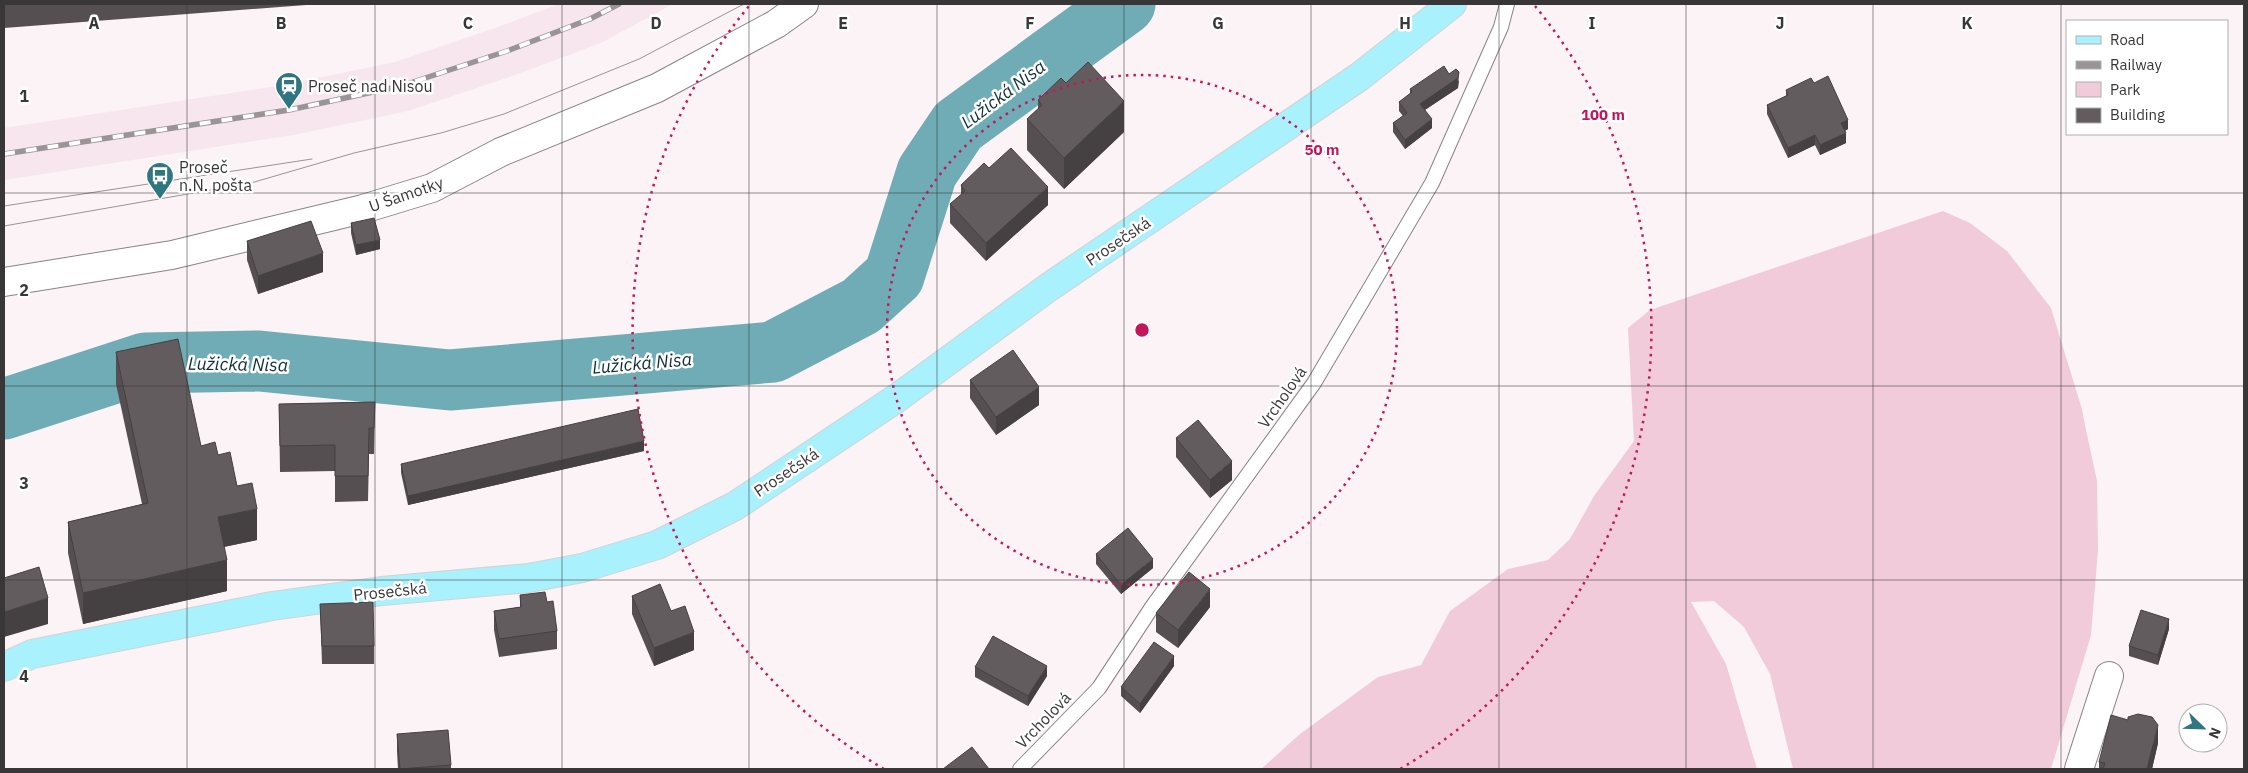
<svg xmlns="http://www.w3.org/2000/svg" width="2248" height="773" font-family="'IBM Plex Sans',sans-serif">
<rect width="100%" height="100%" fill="#fbf3f6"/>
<polygon fill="#f7e6ed" points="559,4 673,4 601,43 515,75 408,111 293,135 4,180 4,128 284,85 395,62 498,27"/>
<polygon fill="#f1cbda" points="1943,211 1970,223 2007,251 2051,308 2081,406 2097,481 2098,550 2091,635 2051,769 1793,769 1770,674 1744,627 1714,601 1691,602 1726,664 1757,769 1261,769 1300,734 1378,677 1421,665 1450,611 1508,569 1548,560 1570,539 1594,496 1634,441 1628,328 1650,310"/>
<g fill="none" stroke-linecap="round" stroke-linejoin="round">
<polyline stroke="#6facb6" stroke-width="61" points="4,409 145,363 259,361 450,380 773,352 861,306 894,276 927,172 958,126 1125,4"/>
<defs>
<polyline id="lane" points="1020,769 1099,688 1152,607 1314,383 1432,183 1501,27 1507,4"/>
<g id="street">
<polyline points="4,282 172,255 363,209 432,188 501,152 657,88 776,24 804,4"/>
<polyline points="2079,769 2109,676"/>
</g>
<polyline id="primary" points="4,667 32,654 272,606 382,591 529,578 582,568 657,545 735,506 897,398 1049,287 1359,77 1452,4"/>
</defs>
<use href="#lane" stroke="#8a8386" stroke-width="16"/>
<use href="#street" stroke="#8a8386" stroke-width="30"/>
<use href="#primary" stroke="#d3d3d3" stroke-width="30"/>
<use href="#lane" stroke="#fff" stroke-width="14"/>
<use href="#street" stroke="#fff" stroke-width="28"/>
<use href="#primary" stroke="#a9f1fc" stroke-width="28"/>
<g stroke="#9a9496" stroke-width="1">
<polyline points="4,206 312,159"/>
<polyline points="4,226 251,183 354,153 441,133 504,114 639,59 744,4"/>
</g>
<defs>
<polyline id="rail" points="4,154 289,110 401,86 507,51 590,19 619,4"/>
</defs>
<use href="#rail" stroke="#9a9496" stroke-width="5.5"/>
<use href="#rail" stroke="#fff" stroke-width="4" stroke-dasharray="11" stroke-linecap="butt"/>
</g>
<g fill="#554f51">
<polygon points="4,4 319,4 4,28"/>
<polygon points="1449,74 1459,81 1458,88 1425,110 1432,128 1405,149 1393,132 1393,123 1403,116 1399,111 1399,102 1410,94 1410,89"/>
<polygon points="1066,83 1124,132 1064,189 1027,150 1027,119 1038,109 1038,100"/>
<polygon points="1814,83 1848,129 1845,131 1846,143 1820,155 1815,145 1788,158 1767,114 1767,105 1786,96 1786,90"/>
<polygon points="989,168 1048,205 986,261 950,223 950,204 961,195 961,185"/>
<polygon points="351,223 380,249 356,255 351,233"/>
<polygon points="247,241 323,272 258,294 247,260"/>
<polygon points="116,352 201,446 218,455 237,486 257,540 224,547 227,591 83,624 68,553 68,522 142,504 116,384"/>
<polygon points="970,380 1039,405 996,435 970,398"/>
<polygon points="375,402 374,454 369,454 368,501 335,502 335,471 280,472 279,404"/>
<polygon points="1176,438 1232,480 1210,498 1176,457"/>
<polygon points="644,451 408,505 401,473 401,464"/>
<polygon points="1096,554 1153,568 1121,594 1096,564"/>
<polygon points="520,595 547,602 557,631 557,649 499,657 494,630 494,611 520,607"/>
<polygon points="632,596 671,611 694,650 654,666 632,614"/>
<polygon points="320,604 374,646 374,664 322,664"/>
<polygon points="1210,607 1178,648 1156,632 1156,613"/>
<polygon points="2169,629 2158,665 2129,656 2129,646"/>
<polygon points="1174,666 1140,713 1121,696 1121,687"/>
<polygon points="975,667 1047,676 1028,706 975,677"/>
<polygon points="397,734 451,765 451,769 398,769 397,752"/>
<polygon points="2158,743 2152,769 2099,769 2099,762"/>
</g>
<g fill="#454042">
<polygon points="1459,72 1458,88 1420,113 1420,104"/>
<polygon points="1124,101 1124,132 1064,189 1064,158"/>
<polygon points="1432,119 1432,128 1405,149 1405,140"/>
<polygon points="1848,120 1848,129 1841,132 1841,123"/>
<polygon points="1846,133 1846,143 1820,155 1820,145"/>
<polygon points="1815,135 1815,145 1788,158 1788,148"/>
<polygon points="1048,187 1048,205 986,261 986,243"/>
<polygon points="380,240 380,249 356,255 356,245"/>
<polygon points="323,253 323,272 258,294 258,276"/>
<polygon points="1039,387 1039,405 996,435 996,417"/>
<polygon points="644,441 644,451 408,505 408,496"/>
<polygon points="1232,461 1232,480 1210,498 1210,480"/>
<polygon points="257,509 257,540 218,548 218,517"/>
<polygon points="1153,559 1153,568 1121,594 1121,585"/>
<polygon points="227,560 227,591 83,624 83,593"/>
<polygon points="1210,589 1210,607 1178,648 1178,630"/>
<polygon points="48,598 48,624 4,637 4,612"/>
<polygon points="2169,619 2169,629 2158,665 2158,655"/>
<polygon points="694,632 694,650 654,666 654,648"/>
<polygon points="1174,656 1174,666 1140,713 1140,704"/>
<polygon points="1047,666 1047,676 1028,706 1028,696"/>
<polygon points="2158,725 2158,743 2152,769 2147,769"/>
</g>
<g fill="#635c5e" stroke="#454042">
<polygon points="1088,62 1124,101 1064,158 1027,119 1042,105 1038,100 1061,78 1066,83"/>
<polygon points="1444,66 1449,74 1456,69 1459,72 1458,78 1420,104 1432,119 1405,140 1393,123 1407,113 1399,102 1412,92 1410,89"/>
<polygon points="1828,76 1848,120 1841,123 1846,133 1820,145 1815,135 1788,148 1767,105 1788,95 1786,90 1811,78 1814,83"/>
<polygon points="1011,148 1048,187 986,243 950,204 965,191 961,185 984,163 989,168"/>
<polygon points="374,218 380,240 356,245 351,223"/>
<polygon points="311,221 323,253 258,276 247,241"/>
<polygon points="178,339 201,446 215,442 218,455 230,452 237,486 252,483 257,509 218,517 227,560 83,593 68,522 148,503 116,352"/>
<polygon points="1013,350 1039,387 996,417 970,380"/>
<polygon points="375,402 374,428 369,428 368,476 335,476 335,445 280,446 279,404"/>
<polygon points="638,409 644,441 408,496 401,464"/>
<polygon points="1198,420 1232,461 1210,480 1176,438"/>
<polygon points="1128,528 1153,559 1121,585 1096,554"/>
<polygon points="39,567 48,598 4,612 4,578"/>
<polygon points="1189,572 1210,589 1178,630 1156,613"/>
<polygon points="660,584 671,611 685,606 694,632 654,648 632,596"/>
<polygon points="545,592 547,602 553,601 557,631 499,639 494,611 521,607 520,595"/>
<polygon points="373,602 374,646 322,646 320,604"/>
<polygon points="2141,610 2169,619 2158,655 2129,646"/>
<polygon points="993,636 1047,666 1028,696 975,667"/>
<polygon points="1154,642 1174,656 1140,704 1121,687"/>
<polygon points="2138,714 2152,717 2158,725 2147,769 2103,769 2105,763 2099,762 2111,715 2128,720 2128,717"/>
<polygon points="448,730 451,765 400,769 397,734"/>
<polygon points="972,747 989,769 943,769"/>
</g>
<path fill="none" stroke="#393637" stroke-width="1" stroke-opacity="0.55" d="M 187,4 L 187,769M 375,4 L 375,769M 562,4 L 562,769M 749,4 L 749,769M 937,4 L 937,769M 1124,4 L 1124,769M 1311,4 L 1311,769M 1499,4 L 1499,769M 1686,4 L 1686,769M 1873,4 L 1873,769M 2061,4 L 2061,769M 4,193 L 2244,193M 4,386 L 2244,386M 4,580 L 2244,580"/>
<g fill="none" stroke="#c2185b" stroke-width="2.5" stroke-dasharray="2.5 5">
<circle cx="1142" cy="330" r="255"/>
<path d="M884 769A509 509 0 0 1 749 6M1535 6A509 509 0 0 1 1400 769"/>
</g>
<defs>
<symbol id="station-pin" viewBox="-11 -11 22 30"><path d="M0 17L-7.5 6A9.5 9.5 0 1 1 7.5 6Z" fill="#2f7681" stroke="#fff"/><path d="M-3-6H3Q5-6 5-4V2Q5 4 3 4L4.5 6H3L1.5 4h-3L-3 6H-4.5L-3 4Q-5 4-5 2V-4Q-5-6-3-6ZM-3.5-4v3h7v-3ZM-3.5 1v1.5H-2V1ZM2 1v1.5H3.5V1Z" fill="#fff"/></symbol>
<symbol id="bus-pin" viewBox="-11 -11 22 30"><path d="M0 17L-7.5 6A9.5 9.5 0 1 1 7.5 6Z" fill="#2f7681" stroke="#fff"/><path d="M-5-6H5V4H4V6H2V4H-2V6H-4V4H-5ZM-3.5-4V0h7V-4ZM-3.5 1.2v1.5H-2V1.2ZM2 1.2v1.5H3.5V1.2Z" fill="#fff"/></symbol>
</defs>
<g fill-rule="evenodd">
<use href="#station-pin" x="273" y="70" width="32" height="43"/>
<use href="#bus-pin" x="144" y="160" width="32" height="43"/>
</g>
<g text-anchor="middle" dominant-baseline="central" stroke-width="5" stroke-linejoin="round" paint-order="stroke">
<g font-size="16" fill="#393637" stroke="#fff" text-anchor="start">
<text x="308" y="86">Proseč nad Nisou</text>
<text x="179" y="167">Proseč<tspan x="179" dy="18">n.N. pošta</tspan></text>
</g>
<g font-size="16" fill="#393637" stroke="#fff">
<text transform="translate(406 194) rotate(-19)">U Šamotky</text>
<text transform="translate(1118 241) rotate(-34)">Prosečská</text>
<text transform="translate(1282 397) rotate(-55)">Vrcholová</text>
<text transform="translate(786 472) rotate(-34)">Prosečská</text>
<text transform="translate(390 591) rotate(-6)">Prosečská</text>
<text transform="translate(1043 720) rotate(-46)">Vrcholová</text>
</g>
<g font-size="18" font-style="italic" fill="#103035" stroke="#fff">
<text transform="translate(1003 94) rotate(-37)">Lužická Nisa</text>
<text transform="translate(642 363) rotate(-5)">Lužická Nisa</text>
<text transform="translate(238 364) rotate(1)">Lužická Nisa</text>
</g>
</g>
<g font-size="16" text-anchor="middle" font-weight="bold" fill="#393637" stroke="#fff" stroke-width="5" stroke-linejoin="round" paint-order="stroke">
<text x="94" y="29">A</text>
<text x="281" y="29">B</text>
<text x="468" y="29">C</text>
<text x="656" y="29">D</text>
<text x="843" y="29">E</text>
<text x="1030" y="29">F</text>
<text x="1218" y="29">G</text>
<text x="1405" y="29">H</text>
<text x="1592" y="29">I</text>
<text x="1780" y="29">J</text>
<text x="1967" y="29">K</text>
<text x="24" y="102">1</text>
<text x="24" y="296">2</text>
<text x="24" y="489">3</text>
<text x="24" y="682">4</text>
</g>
<circle cx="1142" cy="330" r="8" fill="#c2185b" stroke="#fff" stroke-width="2.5"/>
<g font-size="15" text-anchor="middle" font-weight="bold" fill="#c2185b" stroke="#fff" stroke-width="5" stroke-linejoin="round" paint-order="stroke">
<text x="1603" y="120">100 m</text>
<text x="1322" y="155">50 m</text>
</g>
<rect width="2248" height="773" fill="none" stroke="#393637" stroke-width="10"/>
<rect x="2066" y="20" width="162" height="115" fill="#ffffff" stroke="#b0afaf"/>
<rect x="2076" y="36" width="25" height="8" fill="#a9f1fc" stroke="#b0afaf"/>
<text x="2110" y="45" font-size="15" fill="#393637">Road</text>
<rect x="2076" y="61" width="25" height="8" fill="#9a9496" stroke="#b0afaf"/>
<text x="2110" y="70" font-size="15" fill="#393637">Railway</text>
<rect x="2076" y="82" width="25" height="15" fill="#f1cbda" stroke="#b0afaf"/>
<text x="2110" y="95" font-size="15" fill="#393637">Park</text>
<rect x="2076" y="108" width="25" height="15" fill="#635c5e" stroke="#b0afaf"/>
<text x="2110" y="120" font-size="15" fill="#393637">Building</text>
<g transform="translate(2203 728) rotate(113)"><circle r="24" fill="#ffffff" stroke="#b0afaf"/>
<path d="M0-4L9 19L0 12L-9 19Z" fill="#2f7681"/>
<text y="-8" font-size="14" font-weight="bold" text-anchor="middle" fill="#393637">N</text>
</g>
</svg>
